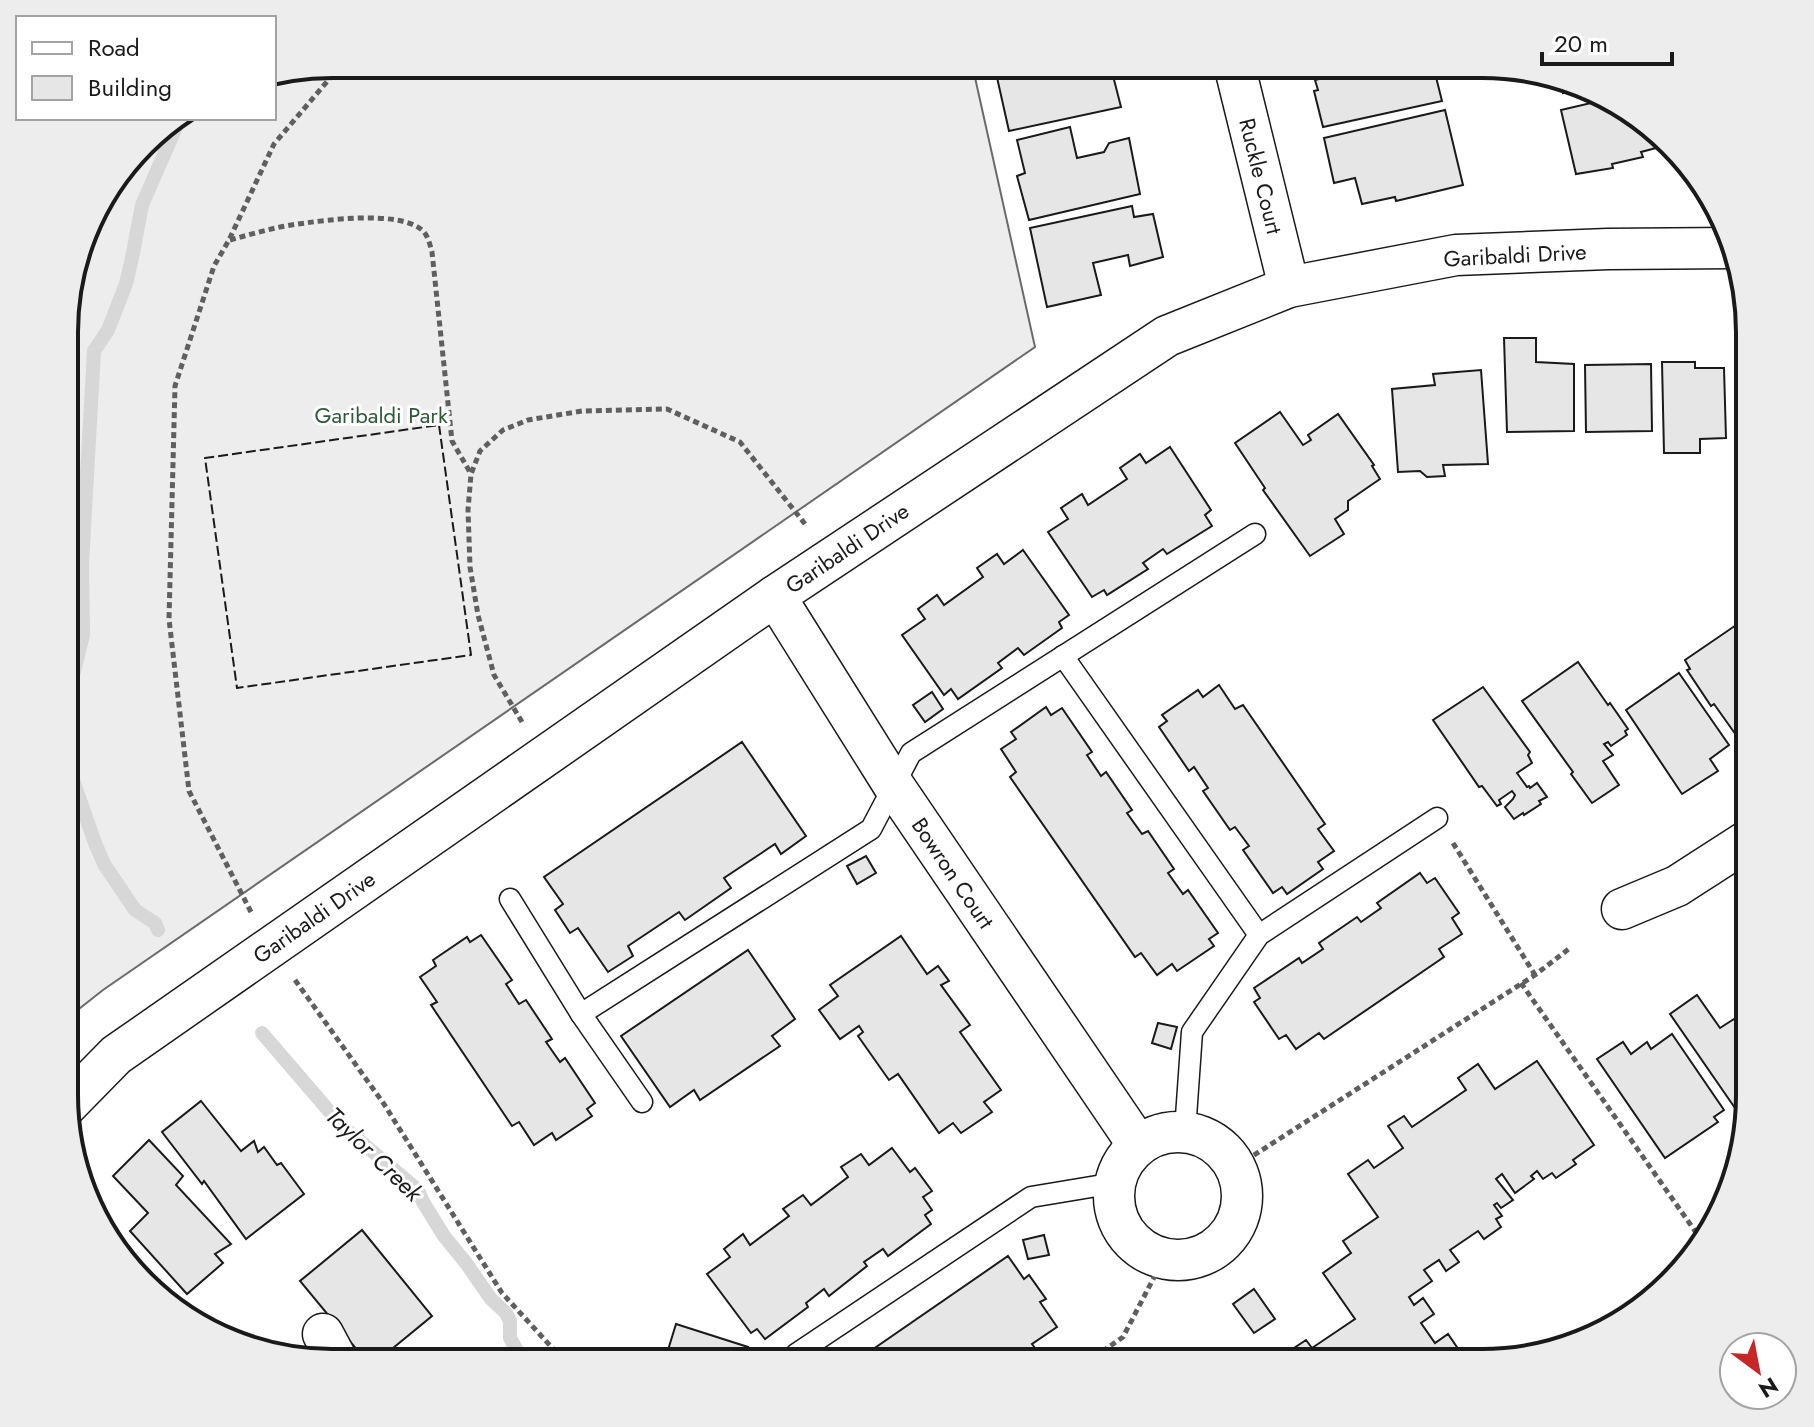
<svg xmlns="http://www.w3.org/2000/svg" width="1814" height="1427" font-family="Jost,sans-serif">
<rect width="100%" height="100%" fill="#fff"/>
<polygon fill="#ededed" stroke="#6a6a6a" stroke-width="2" points="332,64 972,64 1035,347 103,990 65,1020 66,297 100,199 156,130 177,118 274,118 274,74"/>
<g fill="none" stroke-linecap="round" stroke-linejoin="round">
<g stroke="#d7d7d7" stroke-width="14">
<polyline points="65,708 83,635 82,564 94,351 108,330 126,284 132,258 142,205 180,118"/>
<polyline points="65,757 95,843 104,864 135,910 155,923 158,930"/>
<polyline points="262,1033 341,1125 418,1190 423,1202 444,1236 466,1263 491,1299 506,1313 510,1321 510,1338 524,1363"/>
</g>
</g>
<g fill="#e6e6e6" stroke="#1a1a1a" stroke-width="2">
<polygon points="994,64 1052,64 1054,72 1078,64 1110,64 1121,107 1009,131"/>
<polygon points="1371,64 1433,65 1442,101 1323,127 1314,91 1318,90 1315,80 1323,78 1321,70 1336,66 1345,73 1372,66"/>
<polygon points="1560,79 1584,84 1589,87 1563,93"/>
<polygon points="1608,99 1651,126 1656,148 1641,152 1643,157 1612,164 1613,168 1576,174 1561,110"/>
<polygon points="1445,110 1463,185 1396,201 1395,197 1362,204 1355,178 1334,183 1324,138"/>
<polygon points="1070,127 1077,158 1104,152 1109,143 1129,138 1140,194 1029,220 1017,176 1025,173 1017,140"/>
<polygon points="1132,206 1134,217 1153,214 1163,257 1130,266 1128,255 1093,263 1101,295 1047,307 1030,228"/>
<polygon points="1504,338 1536,338 1536,362 1574,364 1574,431 1507,432"/>
<polygon points="1740,360 1750,360 1750,453 1742,453"/>
<polygon points="1662,362 1695,362 1695,368 1724,368 1726,438 1700,439 1700,453 1664,453"/>
<polygon points="1651,364 1652,431 1586,432 1585,365"/>
<polygon points="1481,370 1488,464 1443,465 1445,476 1427,477 1420,471 1398,472 1392,389 1435,385 1433,374"/>
<polygon points="1280,412 1303,445 1311,440 1308,435 1338,414 1374,465 1372,466 1380,479 1348,501 1348,510 1335,519 1344,534 1310,556 1263,490 1265,488 1235,443"/>
<polygon points="1170,447 1211,510 1205,515 1212,526 1167,554 1163,549 1143,563 1148,569 1107,595 1104,590 1092,597 1048,532 1068,519 1061,508 1082,494 1088,505 1127,479 1120,468 1140,454 1146,463"/>
<polygon points="1023,550 1069,615 1059,622 1062,628 1024,655 1018,648 998,663 1002,668 958,699 951,689 944,695 902,635 925,619 918,609 937,595 944,605 983,577 977,568 997,554 1004,564"/>
<polygon points="1742,621 1750,632 1750,726 1736,735 1714,704 1711,706 1687,670 1690,669 1685,660"/>
<polygon points="1578,662 1608,705 1610,703 1628,729 1625,731 1627,735 1611,746 1608,742 1604,744 1613,755 1603,761 1619,785 1592,803 1571,774 1573,772 1522,701"/>
<polygon points="1679,673 1729,745 1710,759 1718,771 1682,794 1626,710"/>
<polygon points="1219,685 1235,709 1243,705 1325,824 1318,829 1334,851 1318,862 1323,869 1287,894 1282,887 1273,893 1243,850 1249,846 1235,827 1230,830 1203,791 1208,788 1194,767 1189,771 1159,727 1167,721 1162,715 1198,690 1203,697"/>
<polygon points="1483,687 1530,752 1528,755 1532,763 1517,773 1527,787 1529,786 1530,788 1537,783 1547,797 1539,801 1541,804 1524,815 1523,813 1514,819 1505,807 1513,799 1515,795 1512,791 1499,800 1501,804 1497,806 1482,786 1479,787 1433,720"/>
<polygon points="932,692 943,709 925,722 913,705"/>
<polygon points="1046,707 1051,715 1062,708 1092,752 1087,755 1101,776 1106,772 1132,810 1127,813 1142,834 1148,831 1174,869 1168,873 1183,894 1188,890 1218,933 1209,939 1214,946 1177,971 1172,964 1157,975 1141,953 1135,957 1010,777 1016,772 1001,749 1016,739 1011,732"/>
<polygon points="742,742 806,836 781,854 775,844 724,878 731,888 685,920 679,912 628,946 633,956 608,972 578,928 570,933 555,910 563,904 544,877"/>
<polygon points="866,856 876,873 857,884 847,866"/>
<polygon points="1420,873 1427,883 1435,878 1459,913 1452,918 1462,934 1439,949 1444,957 1324,1039 1319,1033 1296,1049 1286,1035 1279,1039 1254,1002 1260,998 1254,988 1299,958 1302,963 1323,949 1319,943 1357,917 1361,922 1381,908 1377,903"/>
<polygon points="481,935 512,980 506,984 519,1004 526,1000 552,1039 546,1042 560,1062 565,1058 595,1103 587,1109 592,1116 556,1140 552,1133 534,1145 519,1122 512,1126 431,1005 437,1002 420,977 436,966 433,960 467,937 470,942"/>
<polygon points="901,936 927,974 938,966 949,981 941,985 970,1025 960,1032 1001,1090 984,1102 992,1112 961,1133 953,1123 939,1133 898,1074 889,1080 858,1036 863,1032 859,1026 840,1039 819,1010 838,996 830,985"/>
<polygon points="748,950 795,1019 772,1036 780,1046 700,1100 694,1090 670,1107 621,1036"/>
<polygon points="1697,995 1720,1028 1734,1019 1739,1025 1749,1018 1749,1113 1746,1124 1670,1014"/>
<polygon points="1158,1023 1177,1027 1171,1049 1152,1043"/>
<polygon points="1672,1034 1724,1110 1714,1117 1718,1122 1665,1158 1597,1059 1623,1042 1631,1054 1647,1042 1651,1049"/>
<polygon points="1537,1061 1594,1145 1573,1160 1576,1164 1556,1178 1552,1173 1543,1179 1537,1171 1531,1176 1534,1179 1515,1193 1502,1174 1496,1179 1513,1200 1501,1208 1497,1203 1494,1205 1502,1216 1496,1219 1501,1227 1484,1239 1478,1231 1453,1248 1450,1250 1459,1262 1446,1271 1439,1260 1424,1270 1432,1281 1409,1297 1414,1305 1423,1298 1434,1314 1421,1323 1435,1343 1448,1334 1463,1356 1454,1363 1305,1363 1294,1348 1306,1340 1312,1348 1355,1319 1323,1273 1351,1253 1343,1241 1378,1217 1348,1174 1368,1160 1374,1168 1403,1148 1388,1126 1404,1116 1412,1127 1466,1090 1458,1078 1478,1064 1495,1089"/>
<polygon points="201,1101 241,1151 254,1141 258,1152 264,1147 277,1165 281,1163 304,1194 246,1239 204,1181 202,1184 162,1132"/>
<polygon points="149,1140 183,1176 176,1185 231,1244 215,1254 223,1263 187,1294 130,1231 148,1213 113,1176"/>
<polygon points="892,1148 910,1172 915,1168 932,1191 923,1197 932,1210 925,1215 931,1224 888,1256 883,1249 864,1262 867,1266 829,1296 824,1289 806,1303 808,1307 765,1339 757,1329 751,1333 707,1274 730,1257 724,1249 743,1234 750,1245 789,1216 783,1209 803,1195 811,1205 848,1177 841,1167 861,1154 869,1165"/>
<polygon points="362,1230 432,1316 376,1362 367,1362 300,1281"/>
<polygon points="1044,1235 1049,1255 1028,1259 1023,1240"/>
<polygon points="1008,1256 1024,1279 1029,1275 1046,1299 1040,1302 1057,1327 1032,1344 1039,1353 1025,1363 1016,1363 1011,1355 1000,1363 853,1363"/>
<polygon points="130,1263 172,1296 167,1303 155,1296"/>
<polygon points="1254,1289 1275,1319 1254,1333 1233,1304"/>
<polygon points="676,1324 748,1347 743,1363 664,1363"/>
<polygon points="444,1354 444,1363 379,1362 380,1360"/>
</g>
<g fill="none" stroke-linecap="round" stroke-linejoin="round">
<defs>
<g id="lane">
<polyline points="1063,656 1259,935"/>
<polyline points="510,899 581,1014 642,1102"/>
<polyline points="581,1014 871,829 911,753 1255,534"/>
<polyline points="1185,1131 1192,1032 1259,935 1437,818"/>
<polyline points="791,1363 796,1354 1031,1197 1115,1183"/>
</g>
<g id="street">
<polyline points="1234,64 1289,287"/>
<polyline points="775,596 894,786 1138,1145"/>
<polyline points="1622,909 1677,886 1750,839"/>
<polyline points="65,1107 116,1055 775,596 1167,336 1289,287 1456,255 1608,249 1733,248"/>
<circle cx="1178" cy="1196" r="64"/>
<polyline points="323,1334 338,1362"/>
</g>
</defs>
<use href="#lane" stroke="#1a1a1a" stroke-width="23"/>
<use href="#street" stroke="#1a1a1a" stroke-width="43"/>
<g stroke="#5f5f5f" stroke-width="5" stroke-dasharray="6 4" stroke-linecap="butt">
<path d="M 230,240 C 252,234 275,227 298,224 C 326,220 399,210 422,230 C 428,235 430,245 432,252 L 452,441 L 471,474"/>
<polyline points="522,722 494,675 478,615 470,567 468,510 471,474 480,451 503,430 528,420 582,411 667,409 740,442 805,524"/>
<polyline points="1453,843 1535,975"/>
<polyline points="251,912 189,791 169,619 175,386 214,266 229,240 274,144 342,64"/>
<polyline points="295,980 384,1104 502,1293 566,1363"/>
<polyline points="1521,983 1702,1241"/>
<polyline points="1237,1166 1535,975 1570,948"/>
<polyline points="1086,1363 1123,1337 1163,1260"/>
</g>
<use href="#lane" stroke="#fff" stroke-width="20"/>
<use href="#street" stroke="#fff" stroke-width="40"/>
<polygon stroke="#1a1a1a" stroke-width="2" stroke-dasharray="10 4" stroke-linecap="butt" points="439,425 471,655 237,688 205,458"/>
</g>
<g text-anchor="middle" dominant-baseline="central" stroke-width="6" stroke-linejoin="round" paint-order="stroke">
<g font-size="22" fill="#1a1a1a" stroke="#fff">
<text transform="translate(1261 176) rotate(76)">Ruckle Court</text>
<text transform="translate(1515 255) rotate(-3)">Garibaldi Drive</text>
<text transform="translate(847 548) rotate(-34)">Garibaldi Drive</text>
<text transform="translate(953 873) rotate(56)">Bowron Court</text>
<text transform="translate(314 917) rotate(-35)">Garibaldi Drive</text>
</g>
<g font-size="22" fill="#2b5a34" stroke="#fff">
<text x="381" y="415">Garibaldi Park</text>
</g>
<g font-size="24" font-style="italic" fill="#1a1a1a" stroke="#fff">
<text transform="translate(374 1154) rotate(44)">Taylor Creek</text>
</g>
</g>
<path d="M0 0H1814V1427H0ZM332 78H1482A254 254 0 0 1 1736 332V1095A254 254 0 0 1 1482 1349H332A254 254 0 0 1 78 1095V332A254 254 0 0 1 332 78Z" fill="#ededed" fill-rule="evenodd"/>
<path fill="none" stroke="#1a1a1a" stroke-width="4" d="M332 78H1482A254 254 0 0 1 1736 332V1095A254 254 0 0 1 1482 1349H332A254 254 0 0 1 78 1095V332A254 254 0 0 1 332 78Z"/>
<rect x="16" y="16" width="260" height="104" fill="#ffffff" stroke="#a3a3a3" stroke-width="2"/>
<rect x="32" y="42" width="40" height="12" fill="#ffffff" stroke="#a3a3a3" stroke-width="2"/>
<text x="88" y="56" font-size="24" fill="#1a1a1a">Road</text>
<rect x="32" y="76" width="40" height="24" fill="#e6e6e6" stroke="#a3a3a3" stroke-width="2"/>
<text x="88" y="96" font-size="24" fill="#1a1a1a">Building</text>
<g transform="translate(1758 1371) rotate(148)"><circle r="38" fill="#ffffff" stroke="#a3a3a3" stroke-width="2"/>
<path d="M0-6L14 30L0 20L-14 30Z" fill="#c62828"/>
<text y="-12" font-size="22" font-weight="bold" text-anchor="middle" fill="#1a1a1a">N</text>
</g>
<path d="M1542 52v12h130v-12" fill="none" stroke="#1a1a1a" stroke-width="4"/>
<text x="1554" y="52" font-size="24" fill="#1a1a1a" stroke="#ffffff" stroke-width="6" paint-order="stroke">20 m</text>
</svg>
